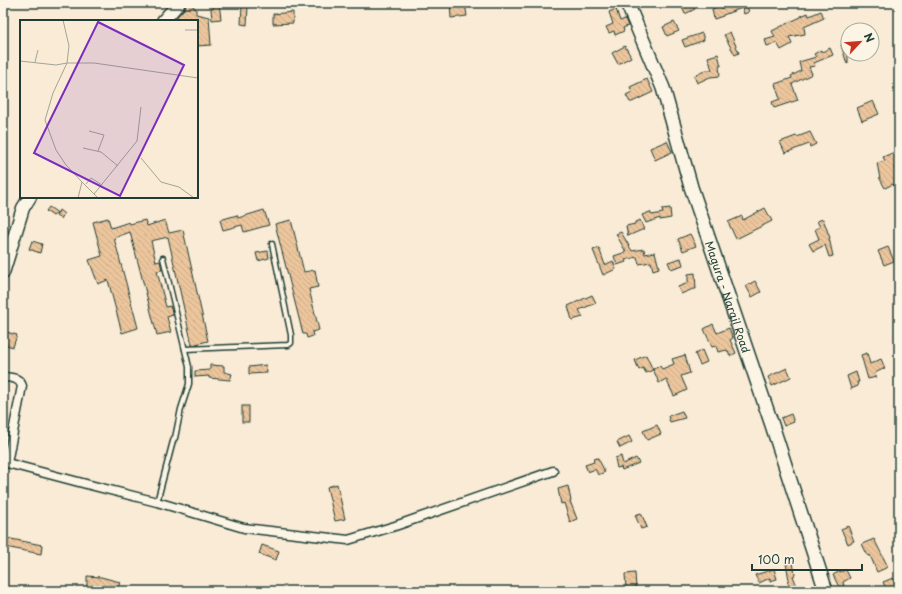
<svg xmlns="http://www.w3.org/2000/svg" width="902" height="594" font-family="'Playpen Sans',sans-serif">
<defs>
<pattern id="building-back-hatch" width="6" height="6" patternUnits="userSpaceOnUse"><rect width="6" height="6" fill="#ecc59c"/><path d="M-1 5l2 2M0 0l6 6M5-1l2 2" fill="none" stroke="#caaa87"/></pattern>
</defs>
<rect width="100%" height="100%" fill="#f9ebd6"/>
<filter id="ink" filterUnits="userSpaceOnUse"><feTurbulence type="fractalNoise" baseFrequency=".025" numOctaves="2"/><feDisplacementMap in="SourceGraphic" scale="8" xChannelSelector="R" yChannelSelector="G"/><feConvolveMatrix kernelMatrix="1 2 1 2 8 2 1 2 1" color-interpolation-filters="sRGB"/></filter>
<g filter="url(#ink)">
<g fill="url(#building-back-hatch)" stroke="#1f3d34">
<polygon points="186,3 190,3 196,9 196,14 209,17 211,45 197,46 197,21 173,21 185,8"/>
<polygon points="213,3 219,3 221,19 212,20 211,9 214,8"/>
<polygon points="450,3 465,3 467,16 451,18"/>
<polygon points="680,3 692,3 695,9 685,14"/>
<polygon points="713,3 720,3 721,8 734,3 754,3 754,4 747,6 749,12 744,14 742,8 723,15 723,16 714,19 712,9 715,8"/>
<polygon points="242,5 248,6 247,25 241,24"/>
<polygon points="616,9 620,21 625,19 628,26 623,28 624,31 615,35 614,31 609,33 606,27 613,24 609,12"/>
<polygon points="821,11 824,18 804,27 805,34 789,37 792,44 781,50 777,43 767,46 765,40 775,37 772,31 790,22 801,17 801,16 808,13 809,16"/>
<polygon points="293,12 293,23 273,24 273,14"/>
<polygon points="674,22 679,31 667,36 663,27"/>
<polygon points="730,32 739,53 735,55 724,35"/>
<polygon points="702,33 704,40 685,47 682,40"/>
<polygon points="848,42 848,63 847,64 841,45"/>
<polygon points="625,46 631,57 618,64 612,53"/>
<polygon points="830,48 833,55 814,63 815,66 809,67 812,74 792,84 798,100 774,108 772,102 780,99 775,84 792,78 791,76 801,71 799,62 816,57 814,54 821,50 822,52"/>
<polygon points="718,54 721,66 719,66 720,76 710,77 697,83 694,76 706,70 712,70 708,57"/>
<polygon points="647,79 653,92 632,102 630,102 626,95 632,92 630,87"/>
<polygon points="873,101 879,114 862,121 857,108"/>
<polygon points="810,132 816,144 810,147 809,144 785,153 780,142 796,136 797,137"/>
<polygon points="667,141 672,152 655,160 650,148"/>
<polygon points="899,150 899,166 894,168 899,178 899,183 894,186 893,184 885,188 880,179 877,163 885,161 883,157"/>
<polygon points="49,207 58,213 59,210 64,214 61,219 56,216 57,213 53,216 46,211"/>
<polygon points="670,208 671,218 660,220 660,218 646,223 642,215 650,212 652,215 663,213 662,209"/>
<polygon points="765,208 772,221 736,239 728,222 742,216 743,220"/>
<polygon points="264,210 269,225 244,232 242,225 223,230 220,220 237,215 238,218"/>
<polygon points="108,218 111,228 129,222 130,224 145,220 147,226 165,220 169,233 183,230 208,341 192,345 168,237 151,241 156,262 160,261 162,270 157,271 166,307 170,306 173,315 167,317 171,332 157,335 130,232 114,238 138,328 122,333 108,280 98,284 89,260 102,256 93,222"/>
<polygon points="823,219 830,238 829,238 833,256 829,257 825,245 813,251 809,244 819,239 815,229 820,227 817,221"/>
<polygon points="291,220 304,272 315,270 318,287 309,289 319,330 312,332 313,336 307,338 306,334 303,334 275,224"/>
<polygon points="640,220 644,229 628,236 626,226 635,224 635,222"/>
<polygon points="621,232 632,251 644,249 645,254 655,252 659,268 653,270 651,262 639,264 637,257 625,260 626,262 617,265 614,256 626,252 616,234"/>
<polygon points="690,234 696,246 683,251 678,239"/>
<polygon points="32,241 42,244 40,253 29,249"/>
<polygon points="888,247 894,261 884,265 878,251"/>
<polygon points="599,248 605,265 613,261 616,269 603,275 593,250"/>
<polygon points="268,251 269,258 258,261 256,253"/>
<polygon points="681,258 683,265 671,269 668,262"/>
<polygon points="695,273 696,289 693,289 681,294 678,287 688,283 688,274"/>
<polygon points="755,281 761,292 752,297 746,286"/>
<polygon points="592,295 596,303 579,310 583,317 572,320 568,306"/>
<polygon points="713,324 717,333 729,328 733,338 730,340 736,353 730,356 727,350 718,352 716,346 712,347 704,329"/>
<polygon points="3,331 17,335 13,347 3,344"/>
<polygon points="702,350 707,362 700,365 695,354"/>
<polygon points="867,353 870,364 881,359 885,368 875,373 876,377 868,379 861,355"/>
<polygon points="646,355 653,370 646,373 643,368 639,370 635,360"/>
<polygon points="685,355 690,373 681,376 687,390 674,396 666,379 659,383 653,369 660,366 662,369 674,364 672,359"/>
<polygon points="210,365 224,366 224,372 232,374 230,380 209,378 209,376 195,377 195,371 210,370"/>
<polygon points="266,365 267,373 249,374 249,367"/>
<polygon points="787,368 791,377 772,386 768,377"/>
<polygon points="856,372 859,382 857,382 858,386 851,389 847,376"/>
<rect x="242" y="406" width="7" height="16"/>
<polygon points="682,411 685,418 670,422 668,416"/>
<polygon points="791,414 794,422 784,426 781,418"/>
<polygon points="657,425 661,434 647,440 643,431"/>
<polygon points="629,436 632,442 620,448 617,442"/>
<polygon points="621,456 623,464 636,458 639,463 622,470 621,467 617,468 615,458"/>
<polygon points="598,458 605,472 598,475 595,469 588,472 585,465 594,462 593,459"/>
<polygon points="337,484 345,519 335,521 327,487"/>
<polygon points="568,486 571,501 570,501 577,519 570,522 564,503 561,504 558,489"/>
<polygon points="641,513 647,527 641,529 635,515"/>
<polygon points="848,526 854,541 848,544 841,529"/>
<polygon points="6,538 42,545 41,554 5,547"/>
<polygon points="874,539 888,567 877,572 870,555 868,556 862,544"/>
<polygon points="262,545 279,551 276,560 259,554"/>
<polygon points="793,562 795,575 793,576 799,591 792,591 787,581 789,580 786,563"/>
<polygon points="774,569 777,579 770,581 770,578 759,583 755,575"/>
<polygon points="846,570 850,578 843,582 844,586 839,587 833,575 840,571 840,572"/>
<polygon points="635,573 636,588 626,589 625,574"/>
<polygon points="87,576 101,577 120,582 117,591 85,591 87,584"/>
<polygon points="893,578 898,589 895,591 887,591 883,582"/>
</g>
<g fill="none" stroke-linecap="round" stroke-linejoin="round">
<defs>
<g id="lane">
<polyline points="185,349 288,345 291,343 291,335 272,244"/>
<polyline points="157,502 172,445 174,438 175,438 181,409 189,384 189,367 163,258"/>
</g>
<g id="street">
<path d="M 3,377 C 11,378 19,377 22,386 L 7,463"/>
<polyline points="3,462 90,485 157,502 244,528 348,540 395,526 553,471"/>
</g>
<g id="secondary">
<polyline points="163,21 179,3"/>
<polyline points="3,273 23,208 30,197"/>
</g>
<g id="primary">
<path id="s1" d="M 627,3 L 663,88 L 691,187 L 772,425 L 826,591"/>
</g>
</defs>
<use href="#lane" stroke="#1f3d34" stroke-width="7"/>
<use href="#street" stroke="#1f3d34" stroke-width="11"/>
<use href="#secondary" stroke="#1f3d34" stroke-width="15"/>
<use href="#primary" stroke="#1f3d34" stroke-width="16"/>
<use href="#lane" stroke="#fcf5e5" stroke-width="4"/>
<use href="#street" stroke="#fcf5e5" stroke-width="8"/>
<use href="#secondary" stroke="#fcf5e5" stroke-width="12"/>
<use href="#primary" stroke="#fcf5e5" stroke-width="13"/>
</g>
</g>
<g text-anchor="middle" dominant-baseline="central" stroke-width="4" stroke-linejoin="round" paint-order="stroke">
<g font-size="11" fill="#1f3d34" stroke="#fcf5e5">
<text stroke="none"><textPath href="#s1" startOffset="311">Magura - Narail Road</textPath></text>
</g>
</g>
<g transform="translate(20 20)">
<rect width="178" height="178" fill="#f9ebd6"/>
<path fill="none" stroke="#a2a595" stroke-width="1" d="M 43,0 L 49,26 L 47,43 L 74,43 L 178,58M 165,10 L 178,10M 0,41 L 36,45 L 47,43M 15,42 L 18,30M 47,43 L 33,73 L 25,100 L 36,130 L 46,145 L 62,162 L 58,178M 69,111 L 84,115 L 78,131M 63,128 L 81,132 L 98,146M 121,138 L 141,162 L 159,167 L 174,178M 62,162 L 78,178M 66,164 L 71,158 L 82,165M 74,174 L 117,121 L 121,87"/>
<path fill="#7b2cbf" fill-opacity="0.15" stroke="#7b2cbf" stroke-width="2" d="M 78,2 L 164,45 L 100,176 L 14,133 Z"/>
<rect width="178" height="178" fill="none" stroke="#1f3d34" stroke-width="2"/>
</g>
<rect width="902" height="594" fill="none" stroke="#fcf5e5" stroke-width="16"/>
<rect x="8" y="8" width="886" height="578" fill="none" stroke="#1f3d34" stroke-width="1.5" filter="url(#ink)"/>
<g transform="translate(860 42) rotate(64)"><circle r="19" fill="#fcf5e5" stroke="#a4ab9e"/>
<path d="M0-3L7 15L0 10L-7 15Z" fill="#c8321e"/>
<text y="-6" font-size="11" font-weight="bold" text-anchor="middle" fill="#1f3d34">N</text>
</g>
<path d="M752 564v6h110v-6" fill="none" stroke="#1f3d34" stroke-width="2"/>
<text x="758" y="564" font-size="12" fill="#1f3d34" stroke="#fcf5e5" stroke-width="3" paint-order="stroke">100 m</text>
</svg>
